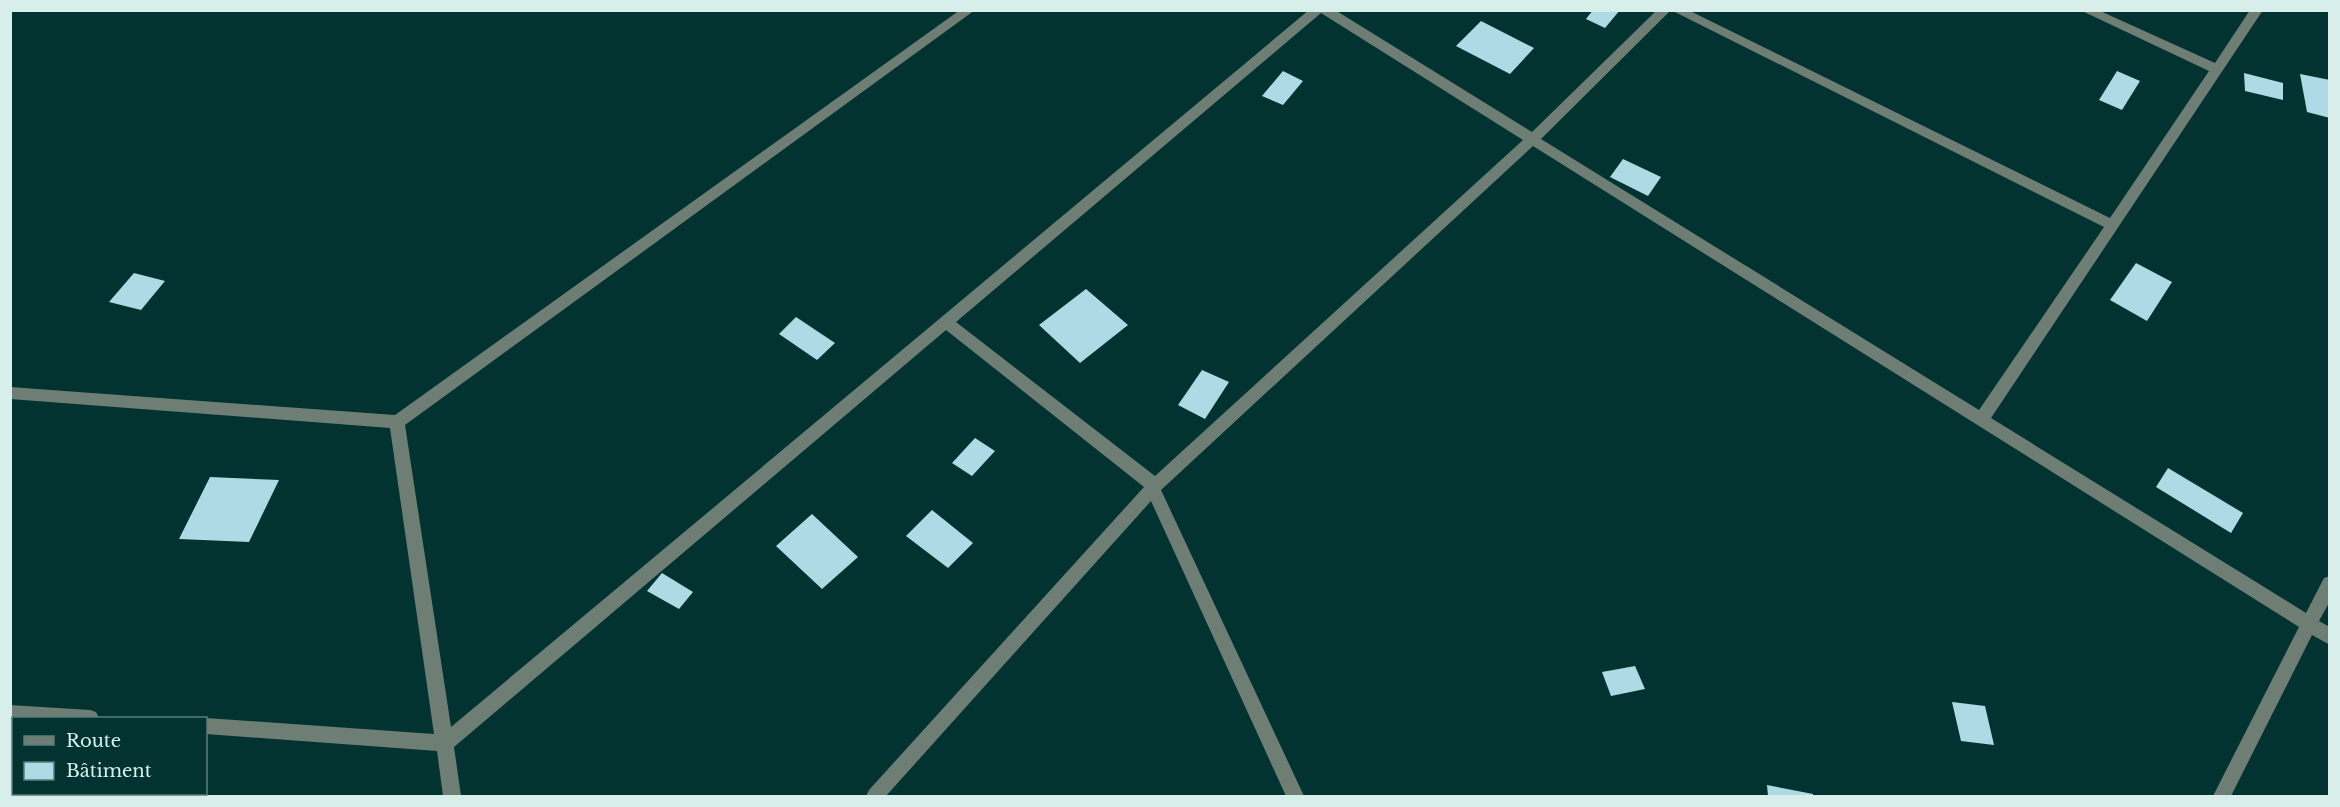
<svg xmlns="http://www.w3.org/2000/svg" width="2340" height="807" font-family="'Libre Baskerville',serif">
<rect width="100%" height="100%" fill="#023330"/>
<g fill="#aedae5">
<polygon points="1593,10 1620,10 1605,28 1586,19"/>
<polygon points="1481,21 1534,48 1510,74 1456,46"/>
<polygon points="1283,71 1303,81 1283,105 1262,96"/>
<polygon points="2117,71 2140,81 2122,110 2099,100"/>
<polygon points="2244,73 2283,83 2283,100 2245,91"/>
<polygon points="2300,74 2330,80 2330,118 2307,112"/>
<polygon points="1623,159 1661,177 1648,196 1610,177"/>
<polygon points="2136,263 2172,282 2147,321 2110,300"/>
<polygon points="134,273 165,281 141,310 109,302"/>
<polygon points="1086,289 1128,325 1080,363 1039,325"/>
<polygon points="796,317 835,343 817,360 779,334"/>
<polygon points="1202,370 1229,382 1205,419 1178,405"/>
<polygon points="975,438 995,451 972,476 952,463"/>
<polygon points="2168,468 2243,513 2231,533 2156,487"/>
<polygon points="210,477 279,480 249,542 179,539"/>
<polygon points="932,510 973,543 948,568 906,536"/>
<polygon points="812,514 858,557 822,589 776,546"/>
<polygon points="662,573 693,592 679,609 647,591"/>
<polygon points="1635,666 1645,689 1611,696 1602,672"/>
<polygon points="1952,702 1985,706 1994,745 1961,741"/>
<polygon points="1767,785 1813,794 1813,796 1768,796"/>
</g>
<g fill="none" stroke-linecap="round" stroke-linejoin="round">
<g fill="#6f7e75" fill-rule="evenodd">
<path d="M 960,10 L 975,10 L 405,425 L 451,727 L 1309,10 L 1335,10 L 1532,132 L 1657,10 L 1671,10 L 1541,139 L 1979,410 L 2104,227 L 1671,10 L 1688,10 L 2110,218 L 2209,71 L 2080,10 L 2098,10 L 2215,63 L 2250,10 L 2263,10 L 1991,418 L 2306,613 L 2324,578 L 2330,576 L 2330,601 L 2319,621 L 2330,627 L 2330,645 L 2312,635 L 2231,796 L 2213,796 L 2299,627 L 1533,146 L 1161,490 L 1304,796 L 1286,796 L 1151,501 L 886,796 L 866,796 L 869,790 L 1144,487 L 946,330 L 454,747 L 461,796 L 443,796 L 437,751 L 206,734 L 204,718 L 206,718 L 434,734 L 390,428 L 10,399 L 10,387 L 395,415 ZM 1321,13 L 1523,140 L 1155,476 L 956,322 Z"/>
<polygon points="10,705 90,710 96,712 99,718 14,718 14,722 10,721"/>
</g>
</g>
<rect width="2340" height="807" fill="none" stroke="#d7eeeb" stroke-width="24"/>
<rect x="12" y="717" width="195" height="78" fill="#023330" stroke="#577e7b" stroke-width="1.5"/>
<rect x="24" y="736" width="30" height="9" fill="#6f7e75" stroke="#577e7b" stroke-width="1.5"/>
<text x="66" y="747" font-size="18" fill="#d7eeeb">Route</text>
<rect x="24" y="762" width="30" height="18" fill="#aedae5" stroke="#577e7b" stroke-width="1.5"/>
<text x="66" y="777" font-size="18" fill="#d7eeeb">Bâtiment</text>
</svg>
